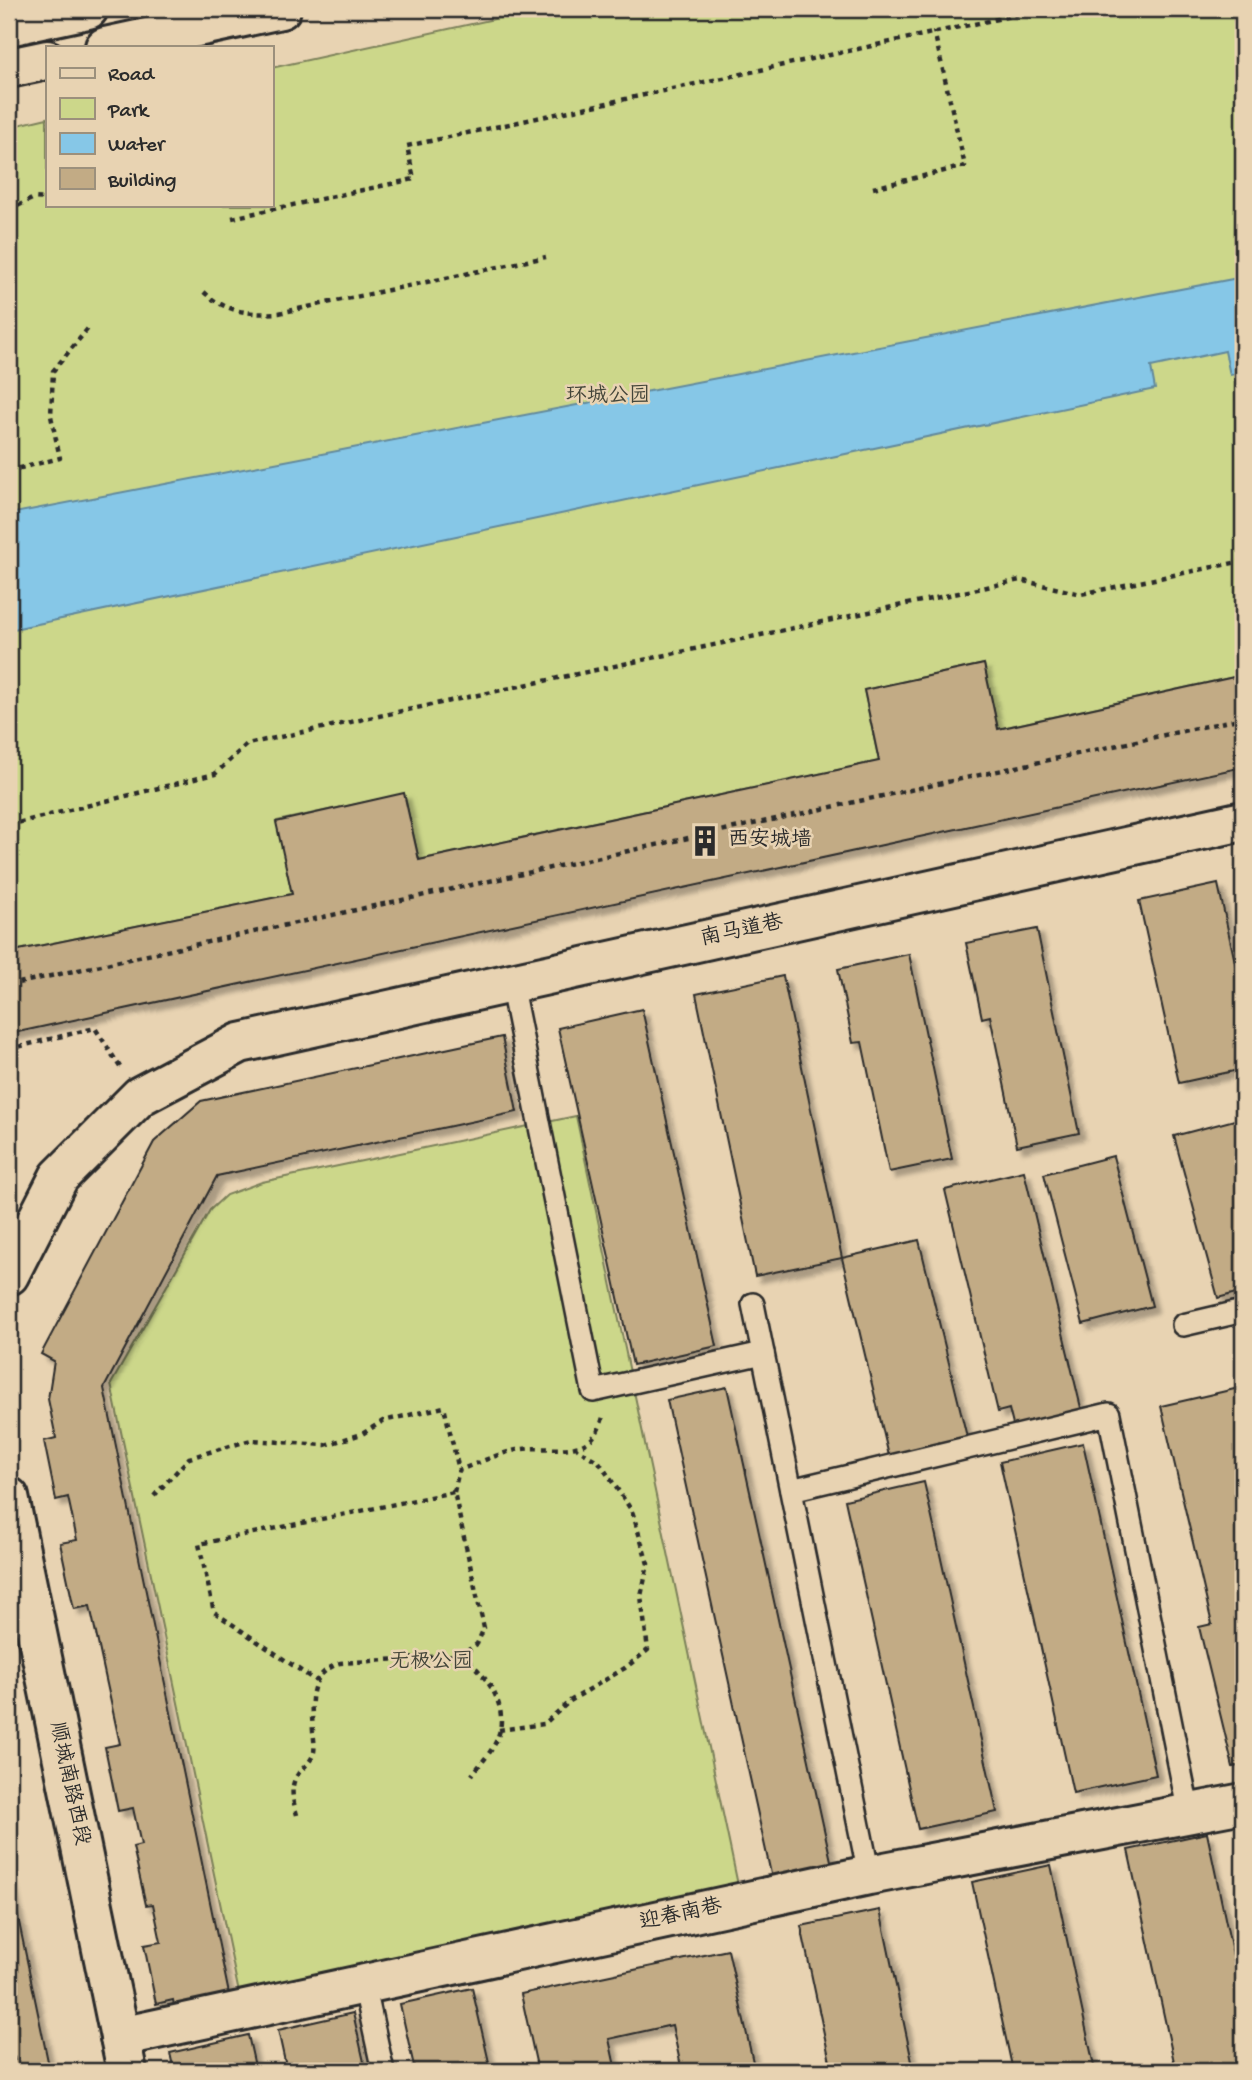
<svg xmlns="http://www.w3.org/2000/svg" width="1252" height="2080" font-family="'Gochi Hand','LXGW WenKai TC',sans-serif">
<defs>
<filter id="shadow"><feDropShadow dx="6" dy="6" stdDeviation="2" flood-color="#0004"/></filter>
</defs>
<rect width="100%" height="100%" fill="#e8d3b2"/>
<filter id="ink" filterUnits="userSpaceOnUse"><feTurbulence type="fractalNoise" baseFrequency=".0143" numOctaves="2"/><feDisplacementMap in="SourceGraphic" scale="14" xChannelSelector="R" yChannelSelector="G"/><feConvolveMatrix kernelMatrix="1 2 1 2 8 2 1 2 1" color-interpolation-filters="sRGB"/></filter>
<g filter="url(#ink)">
<g fill="#ccd78a" stroke="#7c815a" stroke-width="2">
<polygon points="540,9 1243,9 1243,675 998,729 984,664 864,690 879,761 419,860 404,794 277,821 292,894 9,952 9,127 47,118 47,205 271,205 271,68"/>
<polygon points="576,1116 738,1885 239,1993 111,1384 210,1210 226,1195 262,1182"/>
</g>
<polygon fill="#86c7e7" stroke="#62899c" stroke-width="2" points="1243,277 1243,372 1230,375 1225,351 1151,367 1155,389 9,630 9,514"/>
<g fill="#c2ab85" stroke="#2b2b2b" stroke-width="2" filter="url(#shadow)">
<polygon points="984,664 998,729 1243,675 1243,767 9,1034 9,952 292,894 276,822 404,793 419,860 879,761 864,690"/>
<polygon points="1218,884 1243,999 1243,1069 1179,1083 1139,901"/>
<polygon points="1037,929 1079,1133 1017,1146 990,1016 982,1018 966,943"/>
<polygon points="909,954 952,1159 889,1172 862,1042 853,1043 838,969"/>
<polygon points="783,976 842,1258 755,1276 696,994"/>
<polygon points="642,1009 717,1346 633,1365 558,1028"/>
<polygon points="502,1037 517,1112 217,1176 104,1388 229,1994 174,2005 173,2000 156,2004 144,1945 161,1942 153,1904 146,1905 133,1847 141,1845 133,1808 118,1811 105,1747 120,1744 90,1606 74,1609 60,1543 77,1540 68,1497 56,1500 44,1441 56,1438 48,1399 54,1361 41,1354 154,1142 201,1101"/>
<polygon points="1242,1118 1243,1291 1218,1298 1174,1136"/>
<polygon points="1113,1156 1152,1306 1083,1324 1044,1174"/>
<polygon points="1024,1171 1082,1412 1014,1429 1009,1409 998,1412 945,1190"/>
<polygon points="919,1240 967,1437 889,1456 842,1258"/>
<polygon points="727,1387 833,1870 773,1883 667,1400"/>
<polygon points="1239,1388 1243,1404 1243,1765 1233,1767 1199,1627 1212,1624 1161,1406"/>
<polygon points="1083,1443 1156,1775 1073,1793 1000,1462"/>
<polygon points="924,1482 997,1812 918,1829 845,1500"/>
<polygon points="1207,1833 1243,2003 1243,2071 1176,2071 1128,1850"/>
<polygon points="1051,1865 1095,2071 1013,2071 972,1882"/>
<polygon points="9,1874 50,2071 9,2071"/>
<polygon points="880,1910 914,2071 832,2071 801,1926"/>
<polygon points="728,1950 755,2071 682,2071 672,2025 609,2039 616,2071 538,2071 521,1994"/>
<polygon points="472,1988 491,2071 415,2071 400,2004"/>
<polygon points="353,2013 366,2071 287,2071 278,2030"/>
<polygon points="248,2035 256,2071 174,2071 170,2053"/>
</g>
<g fill="none" stroke-linecap="round" stroke-linejoin="round">
<defs>
<g id="lane">
<polyline points="511,983 593,1391 763,1353"/>
<polyline points="753,1304 869,1875"/>
<polyline points="1183,1325 1243,1311"/>
<polyline points="791,1490 1109,1414 1189,1814"/>
<polyline points="364,1984 383,2071"/>
</g>
<g id="street">
<polyline points="105,47 281,9"/>
<polyline points="9,68 47,60"/>
<polyline points="120,2037 869,1875 1243,1803"/>
</g>
<g id="secondary">
<polyline points="9,1275 59,1177 140,1096 240,1043 1243,821"/>
<polyline points="9,1497 127,2071"/>
</g>
<polyline id="primary" points="9,26 88,9"/>
</defs>
<use href="#lane" stroke="#2b2b2b" stroke-width="26"/>
<use href="#street" stroke="#2b2b2b" stroke-width="44"/>
<use href="#secondary" stroke="#2b2b2b" stroke-width="44"/>
<use href="#primary" stroke="#2b2b2b" stroke-width="44"/>
<g stroke="#2b2b2b" stroke-width="4.5" stroke-dasharray="5 5" stroke-linecap="butt">
<polyline points="1234,9 1238,36 1243,45"/>
<polyline points="873,188 965,166 934,31"/>
<polyline points="9,210 34,198 47,199"/>
<polyline points="232,218 414,179 407,146 1025,13"/>
<path d="M 204,292 C 225,312 250,315 279,313 L 546,257"/>
<polyline points="9,471 60,458 51,416 53,371 90,326"/>
<polyline points="9,825 215,774 247,744 1020,580 1081,594 1243,561"/>
<polyline points="9,985 1243,718"/>
<polyline points="9,1049 95,1028 120,1067"/>
<path d="M 454,1492 L 459,1470 C 479,1463 501,1452 522,1449 C 554,1445 592,1461 603,1417"/>
<polyline points="154,1496 189,1458 251,1440 325,1445 362,1434 383,1421 444,1407 459,1470"/>
<path d="M 461,1655 C 486,1674 511,1706 497,1739 C 492,1752 480,1764 472,1775"/>
<polyline points="499,1730 544,1724 570,1701 625,1668 648,1650 641,1596 648,1564 632,1511 599,1462 577,1449"/>
<path d="M 297,1815 C 293,1801 289,1786 298,1774 C 304,1766 311,1763 314,1752 C 315,1746 314,1738 313,1731 C 311,1701 307,1675 340,1663 L 461,1655 L 477,1644 L 484,1628 L 454,1492 L 199,1544 L 214,1612 L 316,1681"/>
<polyline points="9,2037 16,2071"/>
</g>
<use href="#lane" stroke="#e8d3b2" stroke-width="21"/>
<use href="#street" stroke="#e8d3b2" stroke-width="38"/>
<use href="#secondary" stroke="#e8d3b2" stroke-width="38"/>
<use href="#primary" stroke="#e8d3b2" stroke-width="38"/>
</g>
</g>
<defs>
<symbol id="building-bare" viewBox="-9 -9 18 18"><path d="M-4-6H4V6H1V3H-1V6H-4ZM-2.5-4.3h1.7v1.8h-1.7ZM.8-4.3h1.7v1.8H.8ZM-2.5-1h1.7V.8h-1.7ZM.8-1h1.7V.8H.8Z" fill="#2b2b2b" stroke="#e8d3b2" stroke-width="2.5" paint-order="stroke"/></symbol>
</defs>
<g fill-rule="evenodd">
<use href="#building-bare" x="683" y="819" width="44" height="44"/>
</g>
<g text-anchor="middle" dominant-baseline="central" stroke-width="5" stroke-linejoin="round" paint-order="stroke">
<g font-size="21" fill="#434539" stroke="#e8d3b2">
<text x="608" y="397">环城公园</text>
<text x="431" y="1663">无极公园</text>
</g>
<g font-size="21" fill="#2b2b2b" stroke="#e8d3b2" text-anchor="start">
<text x="728" y="841">西安城墙</text>
</g>
<g font-size="21" fill="#2b2b2b" stroke="#e8d3b2">
<text transform="translate(742 932) rotate(-12)">南马道巷</text>
<text transform="translate(68 1784) rotate(78)">顺城南路西段</text>
<text transform="translate(681 1916) rotate(-12)">迎春南巷</text>
</g>
</g>
<rect width="1252" height="2080" fill="none" stroke="#e8d3b2" stroke-width="35"/>
<rect x="18" y="18" width="1217" height="2045" fill="none" stroke="#2b2b2b" stroke-width="2.5" filter="url(#ink)"/>
<rect x="46" y="46" width="228" height="161" fill="#e8d3b2" stroke="#9c907c" stroke-width="2"/>
<rect x="60" y="68" width="35" height="10" fill="#e8d3b2" stroke="#9c907c" stroke-width="2"/>
<text x="108" y="80" font-size="21" fill="#2b2b2b">Road</text>
<rect x="60" y="98" width="35" height="21" fill="#ccd78a" stroke="#9c907c" stroke-width="2"/>
<text x="108" y="116" font-size="21" fill="#2b2b2b">Park</text>
<rect x="60" y="133" width="35" height="21" fill="#86c7e7" stroke="#9c907c" stroke-width="2"/>
<text x="108" y="150" font-size="21" fill="#2b2b2b">Water</text>
<rect x="60" y="168" width="35" height="21" fill="#c2ab85" stroke="#9c907c" stroke-width="2"/>
<text x="108" y="186" font-size="21" fill="#2b2b2b">Building</text>
</svg>
